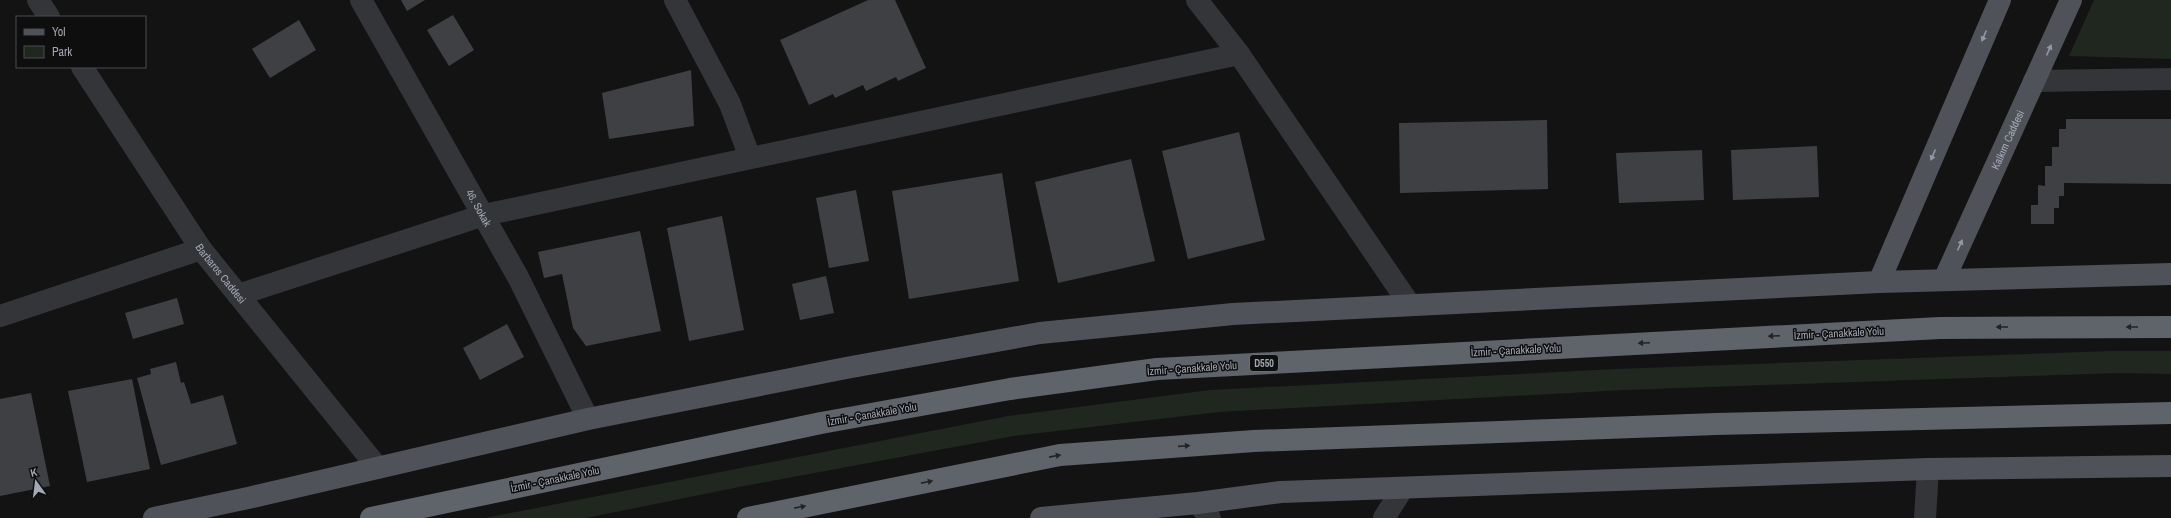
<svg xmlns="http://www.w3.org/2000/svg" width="2171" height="518" font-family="'Archivo Narrow',sans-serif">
<rect width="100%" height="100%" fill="#131314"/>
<g fill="#1f271f">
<polygon points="2094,0 2171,0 2171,59 2069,56"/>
<polygon points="2110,351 2171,351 2171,374 2117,373 1624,390 1219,412 1014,436 744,486 586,518 485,518 1008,416 1210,390 1616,369"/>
</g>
<g fill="#3e4044">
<polygon points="401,0 425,0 407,11"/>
<polygon points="868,0 895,0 926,68 898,81 896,77 866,91 863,85 835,98 833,94 809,105 780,40"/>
<polygon points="453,15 474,50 449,66 427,30"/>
<polygon points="299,20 316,50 270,78 252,49"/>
<polygon points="691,70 694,126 609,139 602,93"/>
<polygon points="2066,119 2171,119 2171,184 2064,183 2064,196 2059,196 2059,208 2054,208 2054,224 2031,224 2031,205 2038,205 2038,185 2045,186 2045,166 2052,166 2052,147 2059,147 2059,129 2066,129"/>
<polygon points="1547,120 1548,189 1400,193 1399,123"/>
<polygon points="1239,132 1265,240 1188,259 1162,151"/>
<polygon points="1817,146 1819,197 1733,200 1731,150"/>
<polygon points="1702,150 1704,200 1619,203 1616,153"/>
<polygon points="1131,159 1155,261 1058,283 1035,182"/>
<polygon points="1002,173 1019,281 909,299 892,191"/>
<polygon points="856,190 869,261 829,268 816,198"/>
<polygon points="722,216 744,330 689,341 667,228"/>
<polygon points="640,231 661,331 586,346 573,328 562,274 544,278 538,252"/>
<polygon points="826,276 834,313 800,320 792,284"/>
<polygon points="177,298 184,324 133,339 125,313"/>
<polygon points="507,324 524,357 480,380 463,348"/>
<polygon points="176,362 181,383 184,382 191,404 223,395 237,444 161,465 137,378 151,374 150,369"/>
<polygon points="132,379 150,469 87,482 68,391"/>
<polygon points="31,393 50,486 0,496 0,399"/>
</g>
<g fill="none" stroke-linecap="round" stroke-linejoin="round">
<g stroke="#333539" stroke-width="22">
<polyline points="38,0 49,17"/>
<path id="s1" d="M 361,0 L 518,277 L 588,419"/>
<polyline points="675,0 730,104 750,158"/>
<polyline points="1197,0 1239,54 1410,305"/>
<path id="s2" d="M 82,67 L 201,249 L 378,468"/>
<polyline points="2034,81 2171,79"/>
<polyline points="238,295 484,215 1239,54"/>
<polyline points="0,316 201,249"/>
<polyline points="1198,503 1210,518"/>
<polyline points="1384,518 1403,488"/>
<polyline points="1925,518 1928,469"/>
</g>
<g stroke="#4f5258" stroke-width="22">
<path id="s3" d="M 1944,280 L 2071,0"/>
<polyline points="1879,282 2000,0"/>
<polyline points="154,518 248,498 588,419 846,368 1040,333 1233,314 1879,282 2171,274"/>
<polyline points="1041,518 1198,503 1281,492 1928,469 2171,466"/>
</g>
<g stroke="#5f636a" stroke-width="22">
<polyline points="371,518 821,423 1010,389 1157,369 1940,328 2171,327"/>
<polyline points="748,518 1060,455 1254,441 1716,424 2171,413"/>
</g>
</g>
<defs><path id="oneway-solid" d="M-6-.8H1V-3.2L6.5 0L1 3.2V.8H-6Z"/></defs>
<g fill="#9398a2">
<use href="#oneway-solid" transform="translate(1984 36) rotate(113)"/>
<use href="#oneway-solid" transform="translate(2049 50) rotate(-66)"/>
<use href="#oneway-solid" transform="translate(1933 155) rotate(113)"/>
<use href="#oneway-solid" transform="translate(1960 245) rotate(-66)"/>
</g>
<g fill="#222326">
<use href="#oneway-solid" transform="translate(2002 327) rotate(180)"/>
<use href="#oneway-solid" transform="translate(2132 327) rotate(180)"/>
<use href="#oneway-solid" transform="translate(1774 336) rotate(177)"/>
<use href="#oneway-solid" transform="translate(1644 343) rotate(177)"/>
<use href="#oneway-solid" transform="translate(1184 446) rotate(-4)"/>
<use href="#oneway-solid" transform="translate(1055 456) rotate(-11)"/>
<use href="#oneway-solid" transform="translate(927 482) rotate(-11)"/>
<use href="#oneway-solid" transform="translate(800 507) rotate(-11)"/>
</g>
<g text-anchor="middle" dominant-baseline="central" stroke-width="3" stroke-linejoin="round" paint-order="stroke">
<rect fill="#0e0e0f" stroke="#777a83" stroke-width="1" x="1250" y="355" width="28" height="16" rx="3"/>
<g font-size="10" font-weight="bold" fill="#a4a9b5">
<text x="1264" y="363">D550</text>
</g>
<g font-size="11" fill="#a4a9b5" stroke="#0e0e0f">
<text stroke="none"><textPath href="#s3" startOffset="154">Kalkım Caddesi</textPath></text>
<text stroke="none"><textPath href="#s1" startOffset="239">46. Sokak</textPath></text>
<text stroke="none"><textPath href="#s2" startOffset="249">Barbaros Caddesi</textPath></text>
<text transform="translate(1839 333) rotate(-3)">İzmir - Çanakkale Yolu</text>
<text transform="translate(1516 350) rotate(-3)">İzmir - Çanakkale Yolu</text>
<text transform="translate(1192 368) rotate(-4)">İzmir - Çanakkale Yolu</text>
<text transform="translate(872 414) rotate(-10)">İzmir - Çanakkale Yolu</text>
<text transform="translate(555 479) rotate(-12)">İzmir - Çanakkale Yolu</text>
</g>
</g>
<rect x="16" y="16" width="130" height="52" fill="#0e0e0f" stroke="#4a4c51"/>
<rect x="24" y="29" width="20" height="6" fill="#4f5258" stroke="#4a4c51"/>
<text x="52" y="36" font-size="12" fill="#a4a9b5">Yol</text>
<rect x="24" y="46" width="20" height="12" fill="#1f271f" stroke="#4a4c51"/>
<text x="52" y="56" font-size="12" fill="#a4a9b5">Park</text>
<g transform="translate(36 482) rotate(346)" stroke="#0e0e0f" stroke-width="3" paint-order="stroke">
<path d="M0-3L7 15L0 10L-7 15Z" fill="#a4a9b5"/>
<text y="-6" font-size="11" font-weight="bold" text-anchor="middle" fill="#a4a9b5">K</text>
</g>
</svg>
